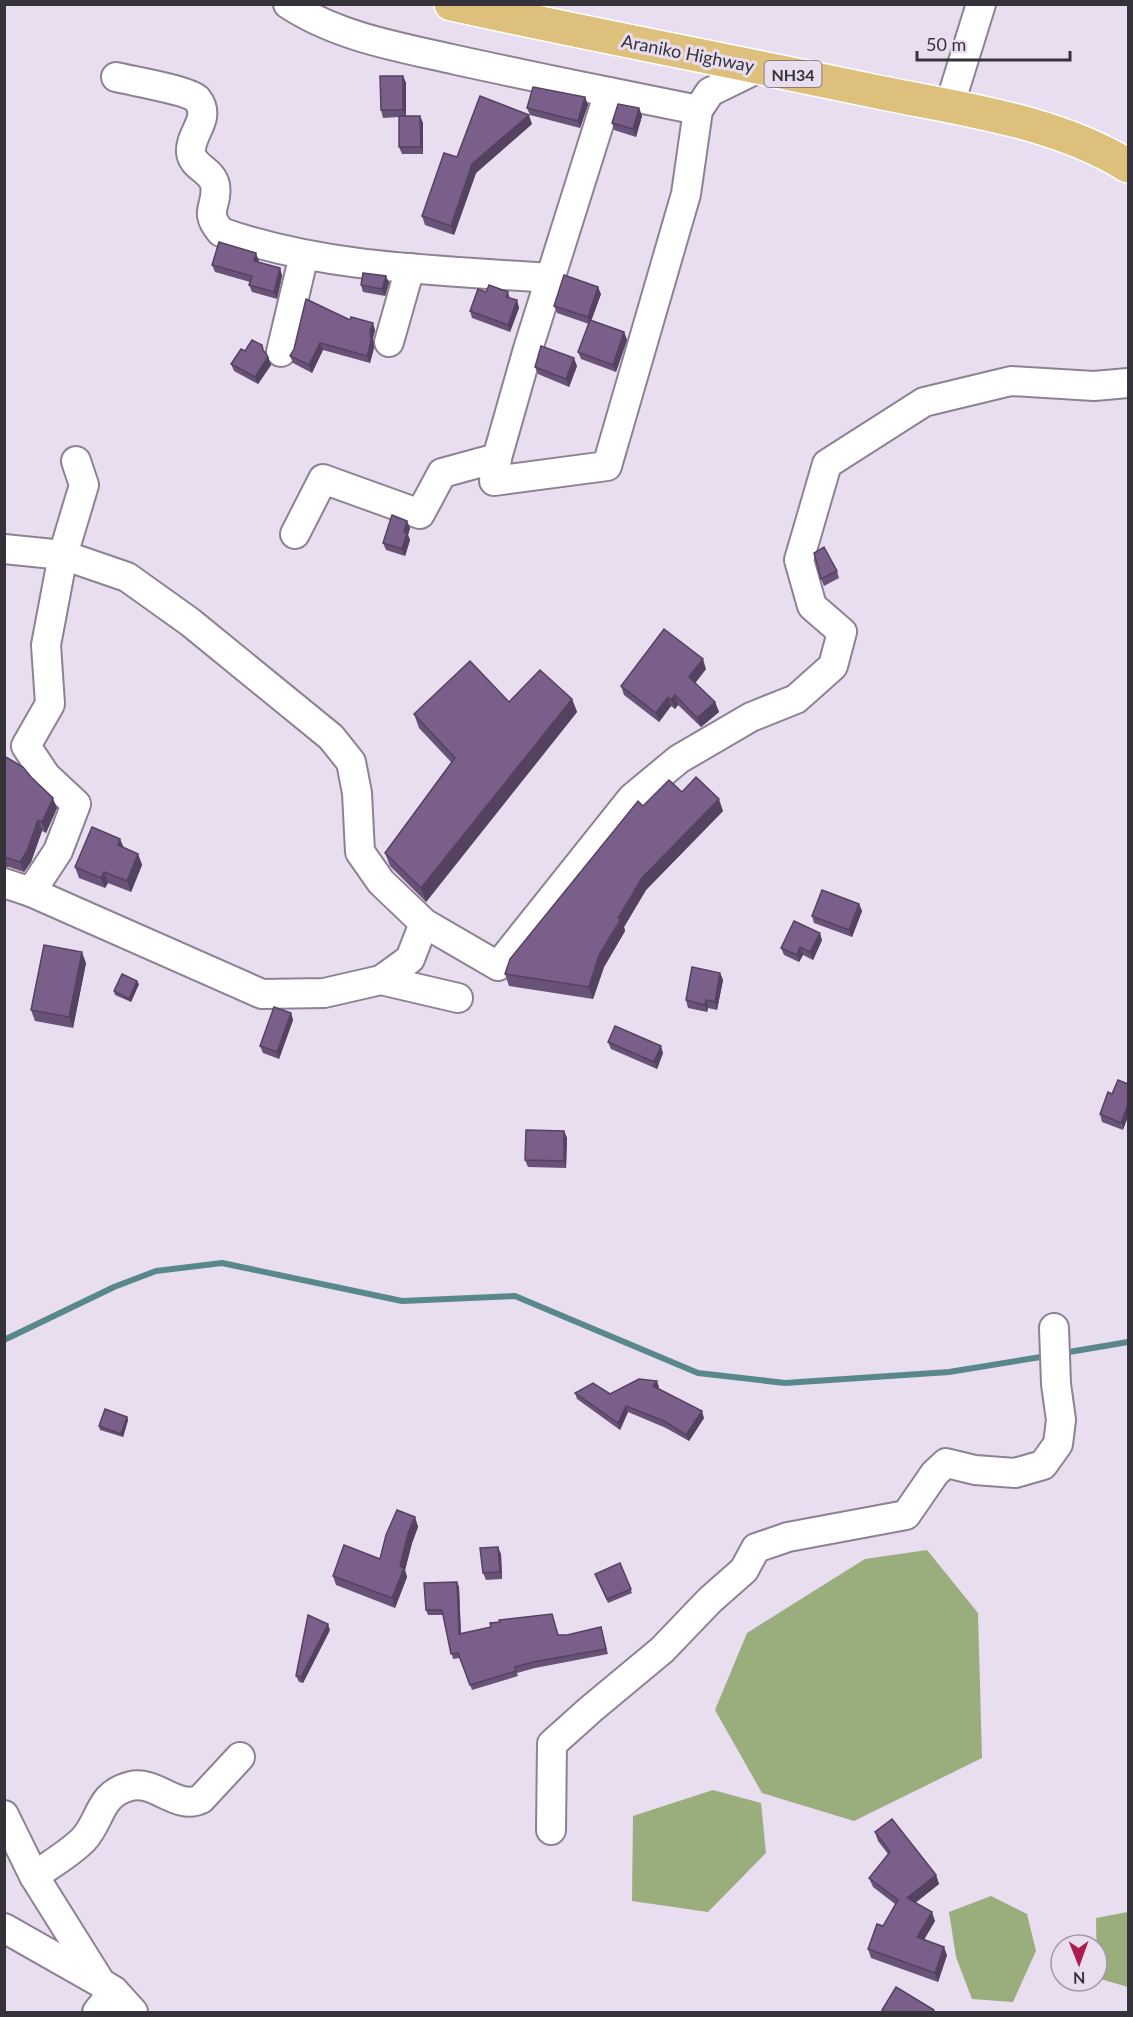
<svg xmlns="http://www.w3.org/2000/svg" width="1133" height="2017" font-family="Lato,sans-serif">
<rect width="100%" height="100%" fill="#e9def0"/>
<g fill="#99ad7d">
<polygon points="927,1550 978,1613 982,1758 854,1821 762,1793 715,1710 747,1633 865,1559"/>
<polygon points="713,1790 761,1803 766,1853 708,1912 632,1901 633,1816"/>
<polygon points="991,1896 1027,1914 1036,1951 1013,2002 972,1999 956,1957 949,1912"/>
<polygon points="1128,1912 1128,1987 1097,1978 1096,1918"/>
</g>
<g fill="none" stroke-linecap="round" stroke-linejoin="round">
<g stroke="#58888b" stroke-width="6">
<polyline points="4,1340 114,1287 156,1271 222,1263 402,1301 515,1296 698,1373 785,1383 949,1372 1047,1356"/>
<polyline points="1063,1353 1128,1342"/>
</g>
<defs>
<g id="minor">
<path d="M 288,4 C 338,37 399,47 456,60 C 507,71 558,82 609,92"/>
<path d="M 116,77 C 132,81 187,90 197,99 C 201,104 203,111 202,117 C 200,128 190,140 191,152 C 192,167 212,170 215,185 C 219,206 202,210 221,232 C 326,269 440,270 550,278"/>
<polyline points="949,107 981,4"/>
<polyline points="389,342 410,268"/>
<polyline points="281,352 304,255"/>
<polyline points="497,458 528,349 609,92 698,110 710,92 761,67"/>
<polyline points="295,534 323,479 420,514 442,473 497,458 494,481 607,466 686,194 698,110"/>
<polyline points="4,549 63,555 127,577 190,622 331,737 351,762 357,793 360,852 381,882 424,923"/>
<polyline points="4,883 31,892 262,994 324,993 381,980 458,998"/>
<polyline points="31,892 58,851 76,804 46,776 26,746 50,704 46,645 63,555 84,485 76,461"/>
<polyline points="381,980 410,959 424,923 498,966 632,798 679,759 751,717 796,699 833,666 842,632 812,606 799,560 827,464 924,402 1011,381 1094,386 1128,383"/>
<polyline points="4,1815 34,1876 101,1983"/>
<polyline points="551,1830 552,1744 591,1709 662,1650 710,1600 744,1570 756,1548 788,1537 906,1515 935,1473 946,1463 975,1470 1015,1473 1043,1465 1058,1444 1061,1420 1056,1384 1054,1328"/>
<path d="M 34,1876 C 51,1864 69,1854 83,1840 C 102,1820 98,1794 131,1786 C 156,1780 177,1811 201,1799 L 240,1757"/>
<polyline points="4,1928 101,1983 114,1991 133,2012"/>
<polyline points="97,2012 114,1991"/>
</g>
<path id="highway" d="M 451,4 C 593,35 736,62 878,92 C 960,109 1057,121 1128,166"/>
</defs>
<use href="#minor" stroke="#8c8293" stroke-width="32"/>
<use href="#highway" stroke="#fff" stroke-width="36"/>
<use href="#minor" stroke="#fff" stroke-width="28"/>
<use href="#highway" stroke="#ddc07b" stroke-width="33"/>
</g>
<g fill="#695277">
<polygon points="403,76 406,83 406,116 420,116 423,123 423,154 402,154 399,147 399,117 383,118 381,110"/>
<polygon points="585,97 588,105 580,128 530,115 527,108"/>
<polygon points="639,108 642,116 636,137 614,130 612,123"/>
<polygon points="532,124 476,173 454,235 425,225 422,216 457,157"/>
<polygon points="259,261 258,262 280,268 282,276 277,299 252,292 249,285 250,282 215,272 212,265"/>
<polygon points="386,276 389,283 385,296 363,292 361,285"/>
<polygon points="486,292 508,292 510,298 517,300 519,308 510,332 472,318 470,311"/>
<polygon points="601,294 591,321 624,332 627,340 616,372 581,359 578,352 589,324 557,313 554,306"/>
<polygon points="350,320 375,330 373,338 374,348 370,363 323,350 312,373 293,363 290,356"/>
<polygon points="245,351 265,353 268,357 271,365 258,384 234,371 231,364"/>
<polygon points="577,366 569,387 538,374 535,367"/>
<polygon points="407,521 410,528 408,535 410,540 405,556 386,550 383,543"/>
<polygon points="837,571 839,578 824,586 821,579"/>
<polygon points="706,669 695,683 715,702 719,712 701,727 678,705 675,709 671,706 659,722 624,695 621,686"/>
<polygon points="572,699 577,712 426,902 390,866 385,853 451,762 419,728 414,714 509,702"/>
<polygon points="4,756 31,777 57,808 46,833 42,831 31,862 24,872 9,867 4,867"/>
<polygon points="682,792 723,811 646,890 624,927 625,931 604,967 593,999 509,986 505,974 643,806"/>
<polygon points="120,839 124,848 138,854 142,865 131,892 108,883 105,888 79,878 75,867"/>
<polygon points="859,904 862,911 852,937 814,923 812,916"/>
<polygon points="822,940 813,960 803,955 799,962 784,955 781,948"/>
<polygon points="86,963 73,1028 35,1021 31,1010"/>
<polygon points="720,973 723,980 717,1010 708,1008 707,1012 688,1008 686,1000"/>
<polygon points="139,984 131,1002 115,995 114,991"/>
<polygon points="291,1013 293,1020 279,1059 263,1053 260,1046"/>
<polygon points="608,1042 663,1053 657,1069 611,1049"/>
<polygon points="1112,1094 1123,1130 1102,1122 1100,1114"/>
<polygon points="564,1131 567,1138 566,1168 528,1167 525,1160"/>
<polygon points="659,1387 658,1389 704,1418 689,1441 666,1428 628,1412 620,1430 577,1399 575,1393 610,1394"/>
<polygon points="127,1417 128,1420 123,1437 100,1430 99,1426"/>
<polygon points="415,1517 418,1527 412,1543 405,1570 407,1577 395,1608 336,1585 333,1576 380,1559"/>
<polygon points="501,1554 502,1579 486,1580 483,1573"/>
<polygon points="620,1563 632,1593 608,1603 596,1577"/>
<polygon points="457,1582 459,1587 461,1633 567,1635 601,1627 608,1654 535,1668 517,1673 518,1676 472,1690 460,1658 453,1659 443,1615 428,1615 426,1610"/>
<polygon points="330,1630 303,1683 299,1682 296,1676"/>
<polygon points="875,1832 936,1875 939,1884 915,1903 935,1921 924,1940 947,1955 938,1982 871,1958 868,1949 883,1926 895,1904 873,1887 869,1878 888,1854 878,1841"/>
</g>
<g fill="#554261">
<polygon points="403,76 406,83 406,117 403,110"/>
<polygon points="585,97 588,105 580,128 578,121"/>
<polygon points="639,108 642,116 636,137 633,129"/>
<polygon points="529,115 532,124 476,173 454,235 451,226 472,164"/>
<polygon points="420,116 423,123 423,154 421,147"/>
<polygon points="256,253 259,261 257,268 254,261"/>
<polygon points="280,268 282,276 277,299 274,292"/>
<polygon points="386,276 389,283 385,296 382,289"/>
<polygon points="598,287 601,294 590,324 588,317"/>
<polygon points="517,300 519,308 510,332 508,325"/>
<polygon points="373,323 375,330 373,338 374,348 370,363 367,356 370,331"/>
<polygon points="624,332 627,340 616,372 613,365"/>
<polygon points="320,343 323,350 312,373 309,365"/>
<polygon points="268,357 271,365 258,384 255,377"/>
<polygon points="574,358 577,366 569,387 566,379"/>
<polygon points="407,521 410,528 408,535 410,540 405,556 402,549 404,532"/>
<polygon points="703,659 706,669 693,686 689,677"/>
<polygon points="675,695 678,705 675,709 671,700"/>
<polygon points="668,697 671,706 659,722 656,713"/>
<polygon points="572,699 577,712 426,902 421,888"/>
<polygon points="715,702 719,712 701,727 697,718"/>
<polygon points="53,798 57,808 46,833 42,822"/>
<polygon points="719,799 723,811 646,890 624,927 625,931 604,967 593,999 589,987 599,955 618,918 642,878"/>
<polygon points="38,820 42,831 31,862 24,872 20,862"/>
<polygon points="120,839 124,849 118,845"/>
<polygon points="138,854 142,865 131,892 127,881"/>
<polygon points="104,872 108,883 105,888 101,878"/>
<polygon points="859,904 862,911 852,937 849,930"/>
<polygon points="820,933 822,940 813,960 810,952"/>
<polygon points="800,947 803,955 799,962 797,955"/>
<polygon points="82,952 86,963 73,1028 69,1017"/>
<polygon points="720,973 723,980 717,1010 715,1002"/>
<polygon points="137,981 139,984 131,1002 129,999"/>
<polygon points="706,1000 708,1008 707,1012 705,1005"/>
<polygon points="291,1013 293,1020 279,1059 277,1052"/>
<polygon points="661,1046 663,1053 657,1069 654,1062"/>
<polygon points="1128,1104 1128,1117 1123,1130 1121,1123"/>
<polygon points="564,1131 567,1138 566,1168 564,1161"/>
<polygon points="657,1381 659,1387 655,1393 653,1386"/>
<polygon points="626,1406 628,1412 620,1430 618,1423"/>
<polygon points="702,1411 704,1418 689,1441 686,1435"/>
<polygon points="127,1417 128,1420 123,1437 121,1434"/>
<polygon points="415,1517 418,1527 412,1543 405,1570 407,1577 395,1608 392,1598 408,1533"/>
<polygon points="498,1547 501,1554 502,1579 500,1572"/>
<polygon points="457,1582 459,1587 461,1639 459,1634"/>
<polygon points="328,1624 330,1630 303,1683 301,1677"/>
<polygon points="936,1875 939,1884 910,1907 907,1898"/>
<polygon points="932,1912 935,1921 920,1946 917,1937"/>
<polygon points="944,1947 947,1955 938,1982 935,1973"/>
</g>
<g fill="#7a5f8a" stroke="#554261" stroke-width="1.5">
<polygon points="380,76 403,76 403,110 381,110"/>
<polygon points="533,87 585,97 578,121 527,108"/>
<polygon points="480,96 529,115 472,164 451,226 422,216 444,153 457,157"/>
<polygon points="618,104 639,108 633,129 612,123"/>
<polygon points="399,116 420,116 421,147 399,147"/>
<polygon points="219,242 256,253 254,261 280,268 274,292 249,285 252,276 212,265"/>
<polygon points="363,273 386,276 382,289 361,285"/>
<polygon points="564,275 598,287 588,317 554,306"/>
<polygon points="489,285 508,292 506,297 517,300 508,325 470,311 478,289 486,292"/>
<polygon points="306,299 350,320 351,317 373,323 370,331 371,341 367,356 320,343 309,365 290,356 294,349"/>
<polygon points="590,320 624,332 613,365 578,352"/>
<polygon points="252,340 262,345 263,350 268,357 255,377 231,364 241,349 245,351"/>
<polygon points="541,346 574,358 566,379 535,367"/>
<polygon points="392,515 407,521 404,532 407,533 402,549 383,543"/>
<polygon points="824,547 837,571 821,579 814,553"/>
<polygon points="664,629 703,659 689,677 715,702 697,718 675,695 671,700 668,697 656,713 621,686"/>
<polygon points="470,661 509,702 540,670 572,699 421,888 385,853 455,758 414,714"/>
<polygon points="4,756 23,767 31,777 53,798 42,822 38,820 27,851 20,862 4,857"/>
<polygon points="696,777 719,799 642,878 618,918 621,919 599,955 589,987 505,974 510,959 638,801 643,806 669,780 682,792"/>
<polygon points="92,827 120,839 118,845 138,854 127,881 104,872 101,878 75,867"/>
<polygon points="822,890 859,904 849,930 812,916"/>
<polygon points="794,921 820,933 810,952 800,947 797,955 781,948"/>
<polygon points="44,945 82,952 69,1017 31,1010"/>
<polygon points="692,967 720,973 715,1002 706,1000 705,1005 686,1000"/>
<polygon points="122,974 137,981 129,999 114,991"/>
<polygon points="274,1007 291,1013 277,1052 260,1046"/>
<polygon points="615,1026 661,1046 654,1062 608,1042"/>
<polygon points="1118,1080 1128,1084 1128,1104 1121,1123 1100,1114 1108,1092 1112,1094"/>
<polygon points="526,1130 564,1131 564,1161 525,1160"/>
<polygon points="639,1379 657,1381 653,1386 702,1411 686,1435 664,1421 626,1406 618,1423 575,1393 593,1383 610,1394"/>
<polygon points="105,1409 127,1417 121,1434 99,1426"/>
<polygon points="397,1510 415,1517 408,1533 400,1566 404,1568 392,1598 333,1576 344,1545 380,1559 386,1535"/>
<polygon points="498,1547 500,1572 483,1573 480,1548"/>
<polygon points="620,1563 631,1589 607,1599 595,1574"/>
<polygon points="457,1582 459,1634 491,1627 490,1623 500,1622 499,1620 552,1614 558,1635 567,1635 601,1627 606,1649 533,1662 515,1667 516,1671 470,1685 458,1653 451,1654 442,1610 426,1610 424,1583"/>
<polygon points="308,1615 328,1624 301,1677 296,1676"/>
<polygon points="892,1819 936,1875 907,1898 932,1912 917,1937 944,1947 935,1973 868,1949 877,1924 883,1926 898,1900 869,1878 890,1852 875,1832"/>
<polygon points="896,1987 934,2010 932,2013 886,2013 882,2010"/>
</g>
<g text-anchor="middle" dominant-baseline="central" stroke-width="6" stroke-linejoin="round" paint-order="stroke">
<rect fill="#e9def0" stroke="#6c6670" stroke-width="1.5" x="764.5" y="61" width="57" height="26" rx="4.5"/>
<g font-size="16" font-weight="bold" fill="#363239">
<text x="793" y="74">NH34</text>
</g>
<g font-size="18" fill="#363239" stroke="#e9def0">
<text transform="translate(688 53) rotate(11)">Araniko Highway</text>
</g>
</g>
<rect width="1133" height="2017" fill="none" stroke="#363239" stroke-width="12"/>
<g transform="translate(1079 1963) rotate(179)"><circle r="28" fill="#e9def0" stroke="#a199a7" stroke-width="1.5"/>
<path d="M0-4.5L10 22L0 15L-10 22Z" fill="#ad1c4f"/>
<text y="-9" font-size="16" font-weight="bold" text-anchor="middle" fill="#363239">N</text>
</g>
<path d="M917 51v9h153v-9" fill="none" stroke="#363239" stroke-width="3"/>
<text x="926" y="51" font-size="18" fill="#363239" stroke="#e9def0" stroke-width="4.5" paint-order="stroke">50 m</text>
</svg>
